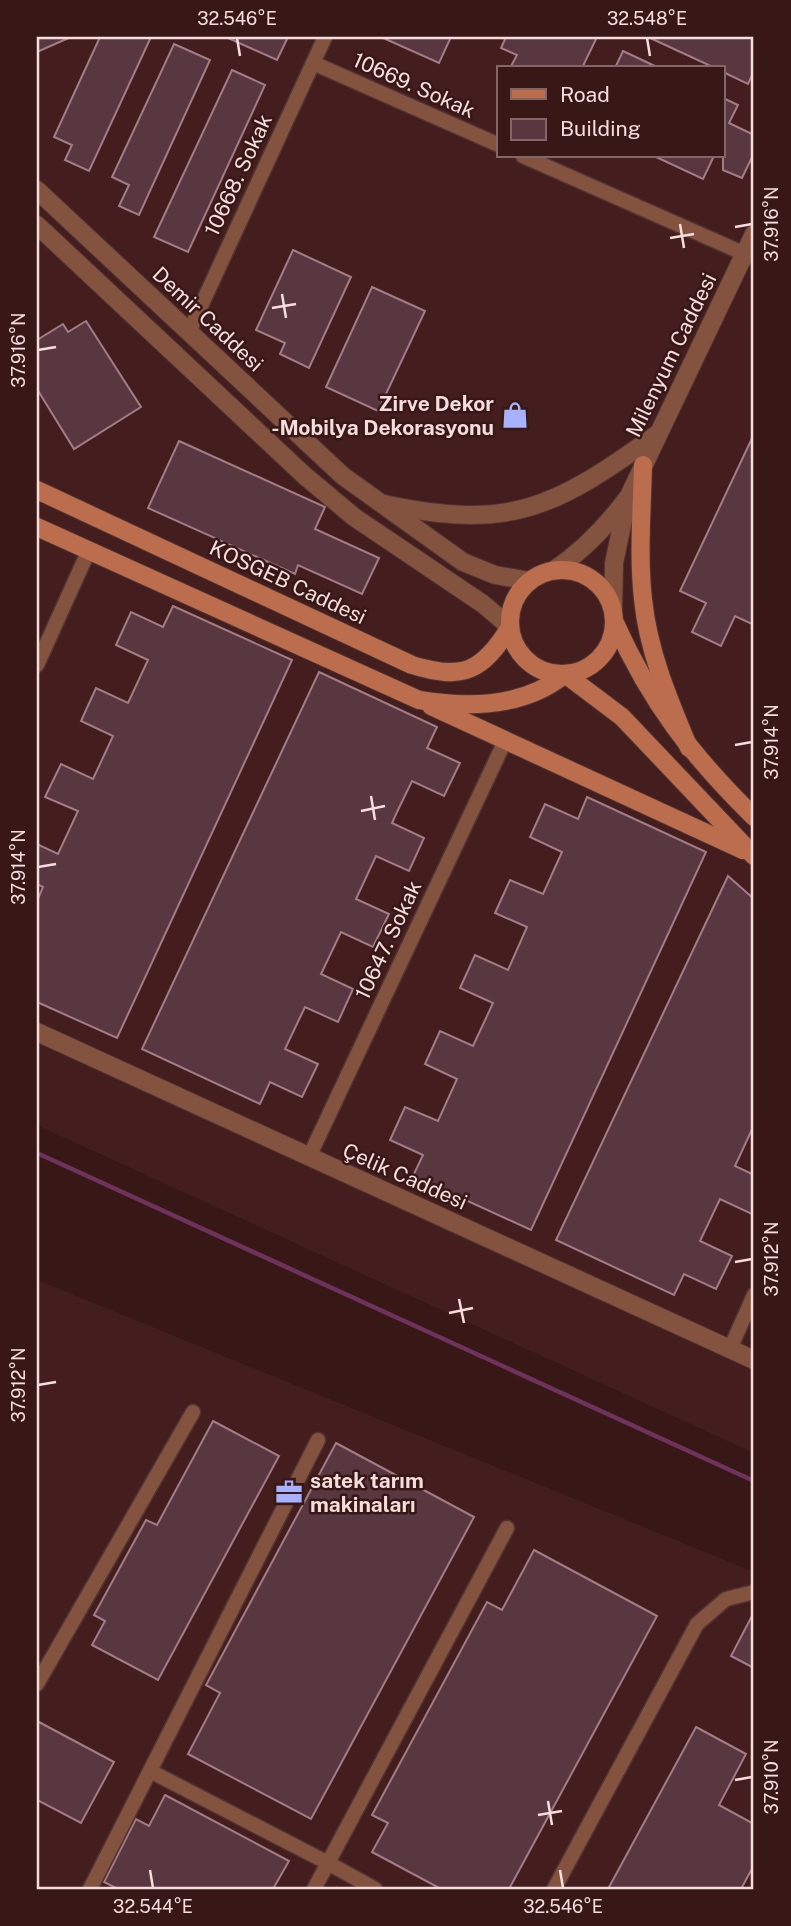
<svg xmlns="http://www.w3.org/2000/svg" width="791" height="1926" font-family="'Public Sans',sans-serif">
<rect width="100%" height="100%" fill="#371817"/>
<g fill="#441e1e" fill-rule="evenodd">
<path d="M 37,37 L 754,37 L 754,1453 L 37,1125 ZM 499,68 L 723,68 L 723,156 L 499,156 Z"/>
<polygon points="37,1280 754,1572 754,1889 37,1889"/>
</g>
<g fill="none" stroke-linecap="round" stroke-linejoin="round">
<polyline stroke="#6f325c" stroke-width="4.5" points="37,1153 754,1481"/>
</g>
<g fill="#583740" stroke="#a37c86" stroke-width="2">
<polygon points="37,37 71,37 37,52"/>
<polygon points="100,37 151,37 89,171 65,160 72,145 54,137"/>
<polygon points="226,37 288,37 277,60"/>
<polygon points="381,37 451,37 439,63"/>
<polygon points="506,37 597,37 582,68 510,68 517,55 501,48"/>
<polygon points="648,37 754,37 754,71 748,84 723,72 723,68 715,68"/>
<polygon points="174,44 210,60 139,215 119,206 129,185 112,177"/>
<polygon points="623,51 659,68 615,68"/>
<polygon points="232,70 265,85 188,252 154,237"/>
<polygon points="723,98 738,105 729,123 754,135 754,153 742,178 723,170"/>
<polygon points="654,156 714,156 703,179"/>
<polygon points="293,250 351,277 309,368 280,354 285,343 256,330"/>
<polygon points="372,287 425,311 378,411 326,387"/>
<polygon points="86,321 141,407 74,449 37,389 37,340 63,324 68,332"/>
<polygon points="754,434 754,625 735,616 721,646 692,632 706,603 680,591"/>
<polygon points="179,441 325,507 315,529 379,558 362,594 298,565 295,574 148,508"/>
<polygon points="173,606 292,660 117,1038 37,1002 37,901 43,887 37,884 37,844 58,854 78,811 45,797 61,764 93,779 113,736 81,721 96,688 128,703 148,660 116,645 131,612 163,627"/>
<polygon points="319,672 437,727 427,748 460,763 444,796 412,781 397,812 392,823 424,838 409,871 376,856 356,899 389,914 373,947 341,932 321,974 353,989 338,1022 305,1007 285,1049 318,1064 302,1097 270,1082 260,1104 142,1049"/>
<polygon points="587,797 706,852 531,1230 413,1176 423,1155 390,1140 405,1107 438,1121 457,1079 425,1064 440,1031 473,1046 493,1003 460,988 475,955 508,970 527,927 495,913 510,880 543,894 562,852 530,837 545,804 578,819"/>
<polygon points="728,876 754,899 754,1125 735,1166 754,1175 754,1215 720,1199 700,1241 732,1256 716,1289 684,1274 674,1295 556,1240"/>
<polygon points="213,1421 279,1456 158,1680 92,1645 105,1621 94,1615 146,1520 157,1525"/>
<polygon points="336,1443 474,1517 311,1819 188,1754 220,1693 206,1685"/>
<polygon points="534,1550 657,1616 509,1889 441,1889 372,1852 388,1823 372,1815 487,1602 502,1610"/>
<polygon points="754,1612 754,1668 731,1656"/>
<polygon points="37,1721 114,1762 81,1823 37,1800"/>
<polygon points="696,1727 746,1754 719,1805 754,1824 754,1865 741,1889 608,1889"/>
<polygon points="165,1795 289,1861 273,1889 118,1889 104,1882 136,1819 149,1826"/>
</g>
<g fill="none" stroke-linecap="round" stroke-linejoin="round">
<defs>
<g id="minor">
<polyline points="313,63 499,145"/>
<polyline points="523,156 745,254"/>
<polyline points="189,332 325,37"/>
<polyline points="37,665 89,550"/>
<polyline points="309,1157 505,741"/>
<polyline points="730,1349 754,1295"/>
<polyline points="37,1684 193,1412"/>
<polyline points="150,1771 328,1863 375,1889"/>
<polyline points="90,1889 318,1440"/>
<polyline points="314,1889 507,1528"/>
<polyline points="554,1889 697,1624 726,1599 754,1592"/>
</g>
<g id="tertiary">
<polyline points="37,190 343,476 463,562 495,575 530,581"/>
<polyline points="37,225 305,476 354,517 483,604 510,627"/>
<path d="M 384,504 C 511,531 554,508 656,435"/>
<path d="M 553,571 C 584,550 607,526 629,496 L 754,234"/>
<polyline points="613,611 614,563 626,506"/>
<polyline points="37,1032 754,1360"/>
</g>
<g id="secondary">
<path d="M 643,465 C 642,510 638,555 643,599 C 648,651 669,700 689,748"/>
<path d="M 37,490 L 412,665 C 464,681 482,671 510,627"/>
<path d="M 37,527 L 419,700 C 468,708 525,707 565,674 L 622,717 L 754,856"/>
<circle cx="562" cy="622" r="52"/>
<path d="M 615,623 C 651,703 692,756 754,817"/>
<polyline points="431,706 743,850"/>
</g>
</defs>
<use href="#minor" stroke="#513433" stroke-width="17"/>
<use href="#tertiary" stroke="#513433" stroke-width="20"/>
<use href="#secondary" stroke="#513433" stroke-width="20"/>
<use href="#minor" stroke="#84533f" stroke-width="14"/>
<use href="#tertiary" stroke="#84533f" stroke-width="18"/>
<use href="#secondary" stroke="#bb6d4d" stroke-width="18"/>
</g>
<path fill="none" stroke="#f4dddc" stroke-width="2.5" d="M 237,38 L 240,56M 647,38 L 650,56M 680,224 L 684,248M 735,227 L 752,224M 670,238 L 694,234M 282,294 L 286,318M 272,308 L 296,304M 38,350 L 56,347M 735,745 L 752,742M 371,796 L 375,820M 361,811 L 385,806M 38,867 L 56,864M 735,1262 L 752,1259M 459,1299 L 464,1323M 449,1313 L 473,1308M 38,1385 L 56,1382M 735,1780 L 752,1777M 548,1801 L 552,1825M 538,1815 L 562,1811M 150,1870 L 153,1888M 560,1870 L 563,1888"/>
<defs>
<symbol id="shop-bare" viewBox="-9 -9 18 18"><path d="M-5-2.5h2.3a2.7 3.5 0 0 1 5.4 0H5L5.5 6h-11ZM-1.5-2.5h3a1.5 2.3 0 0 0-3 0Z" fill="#a9b0fc" stroke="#371817" stroke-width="2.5" paint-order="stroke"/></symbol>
<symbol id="office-bare" viewBox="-9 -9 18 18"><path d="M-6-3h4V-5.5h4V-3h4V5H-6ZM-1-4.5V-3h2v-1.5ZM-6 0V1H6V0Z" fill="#a9b0fc" stroke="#371817" stroke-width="2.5" paint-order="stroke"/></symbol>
</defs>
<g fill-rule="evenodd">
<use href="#shop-bare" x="496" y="396" width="38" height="38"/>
<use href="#office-bare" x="270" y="1473" width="38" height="38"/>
</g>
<g text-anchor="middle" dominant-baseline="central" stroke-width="5" stroke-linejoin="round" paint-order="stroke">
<g font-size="21" fill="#f4dddc" stroke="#371817">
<text transform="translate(414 85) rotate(24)">10669. Sokak</text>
<text transform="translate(238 175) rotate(-65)">10668. Sokak</text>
<text transform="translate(208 319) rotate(43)">Demir Caddesi</text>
<text transform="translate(671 355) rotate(-64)">Milenyum Caddesi</text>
<text transform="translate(288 582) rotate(25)">KOSGEB Caddesi</text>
<text transform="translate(388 940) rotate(-65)">10647. Sokak</text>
<text transform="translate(405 1176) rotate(24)">Çelik Caddesi</text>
</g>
<g font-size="21" font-weight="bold" fill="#f4dddc" stroke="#371817" text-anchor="end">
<text x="494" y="403">Zirve Dekor<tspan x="494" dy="24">-Mobilya Dekorasyonu</tspan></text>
<text x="310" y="1480" text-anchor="start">satek tarım<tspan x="310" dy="24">makinaları</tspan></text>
</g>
</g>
<rect width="791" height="1926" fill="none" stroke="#371817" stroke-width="77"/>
<rect x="497" y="66" width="228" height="91" fill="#371817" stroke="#836766" stroke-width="2"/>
<rect x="511" y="89" width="35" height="10" fill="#bb6d4d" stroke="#836766" stroke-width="2"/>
<text x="560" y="102" font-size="21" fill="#f4dddc">Road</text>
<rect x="511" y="119" width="35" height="21" fill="#583740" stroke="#836766" stroke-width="2"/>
<text x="560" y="136" font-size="21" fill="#f4dddc">Building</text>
<rect x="38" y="38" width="714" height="1850" fill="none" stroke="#f4dddc" stroke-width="2.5"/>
<g font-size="18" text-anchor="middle" fill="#f4dddc">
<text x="237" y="25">32.546°E</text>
<text x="647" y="25">32.548°E</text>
<text transform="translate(772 224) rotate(-90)" y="6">37.916°N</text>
<text transform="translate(19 350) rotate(-90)" y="6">37.916°N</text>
<text transform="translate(772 742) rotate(-90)" y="6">37.914°N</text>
<text transform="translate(19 867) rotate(-90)" y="6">37.914°N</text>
<text transform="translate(772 1259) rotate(-90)" y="6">37.912°N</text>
<text transform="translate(19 1385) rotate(-90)" y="6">37.912°N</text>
<text transform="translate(772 1777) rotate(-90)" y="6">37.910°N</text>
<text x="153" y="1913">32.544°E</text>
<text x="563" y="1913">32.546°E</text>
</g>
</svg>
